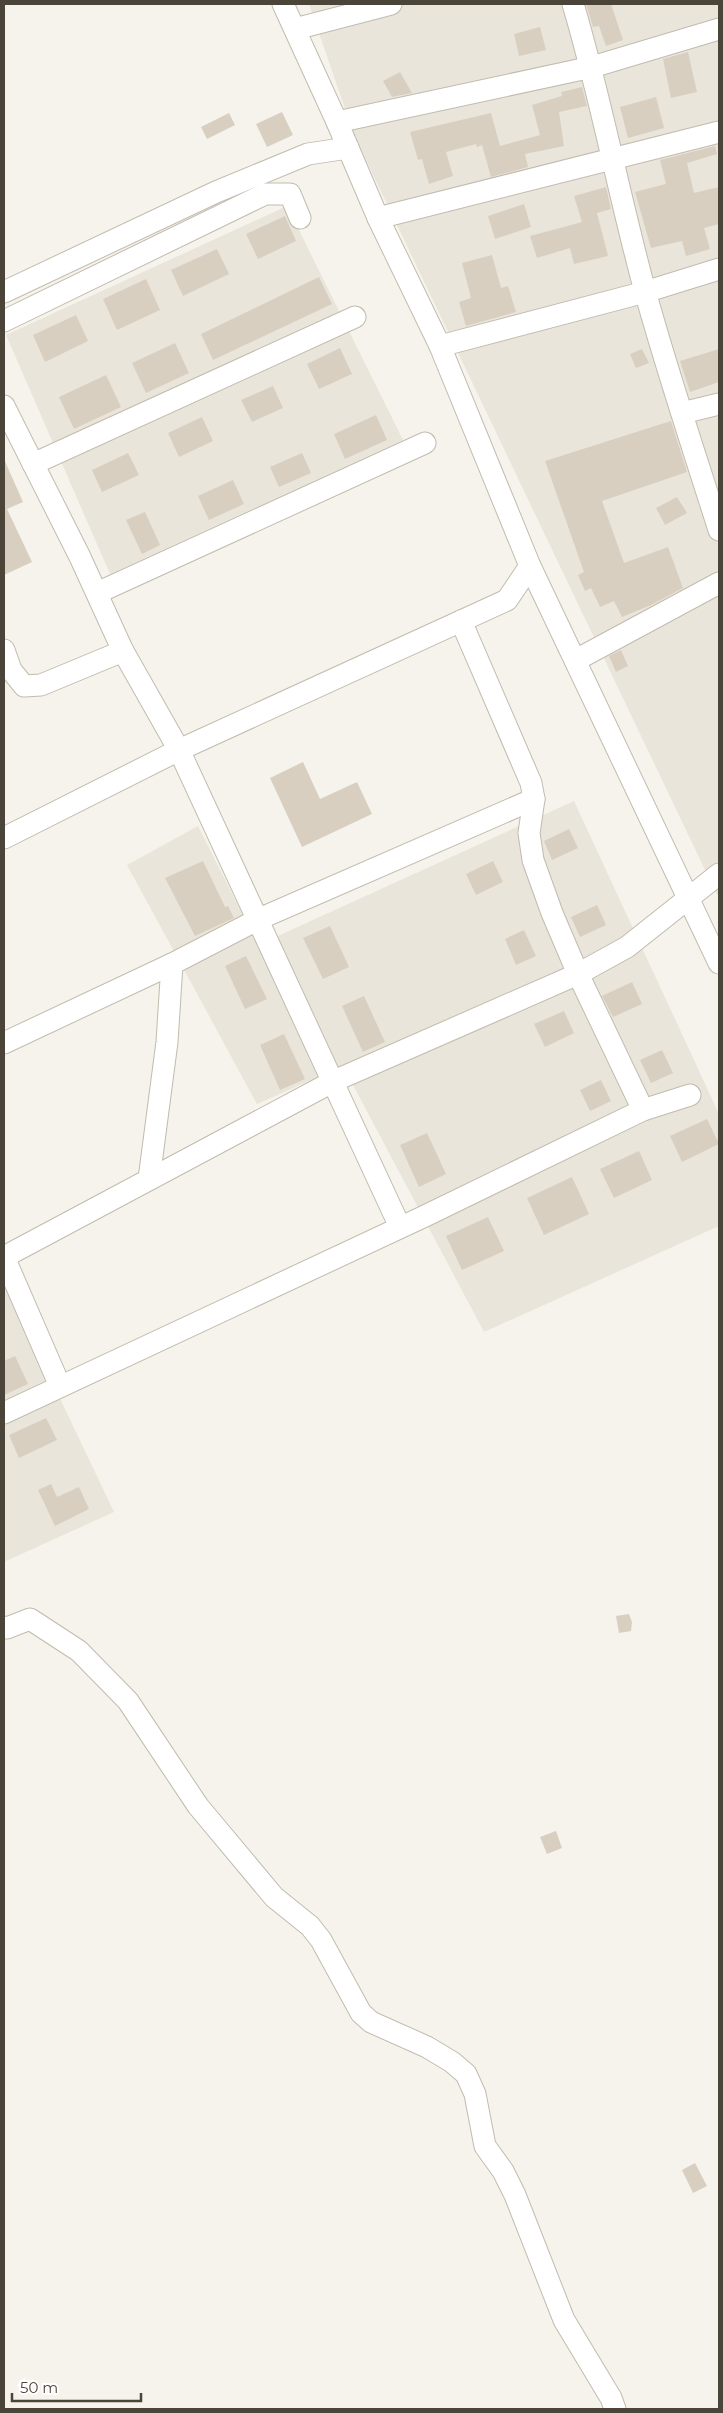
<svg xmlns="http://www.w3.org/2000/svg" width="723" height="2413" font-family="Montserrat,sans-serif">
<rect width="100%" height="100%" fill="#f6f3ec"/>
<g fill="#eae5da">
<polygon points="309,4 719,4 719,894 717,895 354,135"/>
<polygon points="287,206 403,440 110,574 6,335"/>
<polygon points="574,801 719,1114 719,1226 484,1332 343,1066 257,1104 127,865 198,826 258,945"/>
<polygon points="4,1281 114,1512 4,1562"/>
</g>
<g fill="#d8cfc1">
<polygon points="586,4 611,4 623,40 606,46 599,26 593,27"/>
<polygon points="540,27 546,50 519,56 514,34"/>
<polygon points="688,52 697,92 671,98 663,59"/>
<polygon points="400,72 412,93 392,97 383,81"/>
<polygon points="582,87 587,106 559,112 564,146 525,154 528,167 491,177 482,145 477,147 476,144 446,152 453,176 429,184 422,159 418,160 410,132 491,113 500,146 540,135 532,105 562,96 561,92"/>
<polygon points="656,97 664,128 628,138 620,107"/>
<polygon points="282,112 293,135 267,147 256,124"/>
<polygon points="229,113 235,125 207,139 201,127"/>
<polygon points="715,146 717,154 687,163 694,193 719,187 719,224 704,228 710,249 686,256 682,241 651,248 635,192 666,184 660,160"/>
<polygon points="606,187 611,209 597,213 608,256 574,264 570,248 537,258 530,236 582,222 574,196"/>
<polygon points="524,204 531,227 495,239 488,216"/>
<polygon points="285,216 296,241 258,259 246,234"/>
<polygon points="217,249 229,274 183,296 171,270"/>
<polygon points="492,255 501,288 508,286 516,312 466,326 459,302 471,298 462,263"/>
<polygon points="319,277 332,304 213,360 201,334"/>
<polygon points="146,279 160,310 117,330 103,299"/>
<polygon points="76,315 88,341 45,362 33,335"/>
<polygon points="175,343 189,373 146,393 132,363"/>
<polygon points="340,348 352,374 319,389 307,364"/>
<polygon points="642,349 649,363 636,368 630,354"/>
<polygon points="719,349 719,382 690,392 680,361"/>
<polygon points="106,375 121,407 74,429 59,397"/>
<polygon points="273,386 283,408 252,422 241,400"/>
<polygon points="376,415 387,440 345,459 334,434"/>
<polygon points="202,417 213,441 179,457 168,433"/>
<polygon points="671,421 687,472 602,501 624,563 668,547 683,588 651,605 622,617 614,601 600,607 591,588 585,591 578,575 584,572 545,461"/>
<polygon points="128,453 139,475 102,492 92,470"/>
<polygon points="302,453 311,473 279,487 270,467"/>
<polygon points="4,459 23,502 7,509 32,562 4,575"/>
<polygon points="233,480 244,504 209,520 198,496"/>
<polygon points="677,497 687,513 665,525 656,508"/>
<polygon points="145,512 160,545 142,554 126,520"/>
<polygon points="621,650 628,666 616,672 609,656"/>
<polygon points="303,762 320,799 357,782 372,814 302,847 270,778"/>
<polygon points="569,829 578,848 552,860 544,841"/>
<polygon points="203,861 225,907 228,906 234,918 195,936 165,878"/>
<polygon points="493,861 503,882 476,895 466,874"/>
<polygon points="597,905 606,925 580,937 571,917"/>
<polygon points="330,926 349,967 323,979 303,938"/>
<polygon points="524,930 536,956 516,965 505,939"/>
<polygon points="246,956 267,999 245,1009 225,966"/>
<polygon points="632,982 642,1004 613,1017 602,996"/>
<polygon points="364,996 385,1042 363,1052 342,1006"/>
<polygon points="564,1011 574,1033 545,1047 534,1024"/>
<polygon points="284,1034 305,1079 280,1090 260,1045"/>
<polygon points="662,1050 673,1073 651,1083 640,1060"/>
<polygon points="601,1080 611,1101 590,1111 580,1090"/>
<polygon points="707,1119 719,1144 682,1162 670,1136"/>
<polygon points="427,1133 446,1174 419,1187 400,1145"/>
<polygon points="639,1151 652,1180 614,1198 600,1169"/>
<polygon points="572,1177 589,1214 544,1235 527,1198"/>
<polygon points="488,1217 504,1251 462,1270 446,1236"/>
<polygon points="15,1356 28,1384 4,1395 4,1361"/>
<polygon points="46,1418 57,1440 19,1458 9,1435"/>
<polygon points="51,1484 57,1497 79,1487 89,1509 55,1526 38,1490"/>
<polygon points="629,1614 632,1622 631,1631 619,1633 616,1616"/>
<polygon points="556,1831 562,1848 547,1854 540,1837"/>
<polygon points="695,2163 707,2186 693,2193 682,2170"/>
</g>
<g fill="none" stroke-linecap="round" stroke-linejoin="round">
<defs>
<g id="minor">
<polyline points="283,4 337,122 378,218 440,346 530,566 719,963"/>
<path d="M 573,4 C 601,98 619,196 645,291 C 667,371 694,451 719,530"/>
<polyline points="295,29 391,4"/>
<polyline points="337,122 592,67 719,29"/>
<polyline points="378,218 719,132"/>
<polyline points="4,292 216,192 308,154 348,148"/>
<polyline points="4,321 265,194 290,194 300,218"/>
<polyline points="440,346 645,292 719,269"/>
<polyline points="4,406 80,557 123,651 179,750 400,1227"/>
<polyline points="682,413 719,404"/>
<polyline points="33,464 355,317"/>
<polyline points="97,593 425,443"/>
<polyline points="461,621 531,783 534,799 529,833 533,860 552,913 578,974 643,1110"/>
<polyline points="4,650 11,670 24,686 41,685 123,651"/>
<polyline points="576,660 719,583"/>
<polyline points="4,838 179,750 507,600 530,566"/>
<polyline points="4,1043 172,964 259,919 534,799"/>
<polyline points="149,1179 167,1042 172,964"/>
<polyline points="4,1257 334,1081 578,974 627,947 719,874"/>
<polyline points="4,1257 60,1386"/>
<polyline points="4,1413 425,1216 643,1110 690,1095"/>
<polyline points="4,1627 7,1628 30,1619 79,1651 128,1701 198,1806 274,1897 310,1926 321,1940 361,2013 371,2022 427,2047 452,2062 466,2074 475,2094 485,2146 503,2171 515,2195 564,2320 611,2398 615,2409"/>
</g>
</defs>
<use href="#minor" stroke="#c2bbae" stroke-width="23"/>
<use href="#minor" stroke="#fff" stroke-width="21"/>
</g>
<rect width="723" height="2413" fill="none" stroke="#4b4439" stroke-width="10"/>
<path d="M12 2393v8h129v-8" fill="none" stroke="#4b4439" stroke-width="2.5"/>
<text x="20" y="2393" font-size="15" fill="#4b4439" stroke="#ffffff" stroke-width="4" paint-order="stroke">50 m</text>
</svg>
